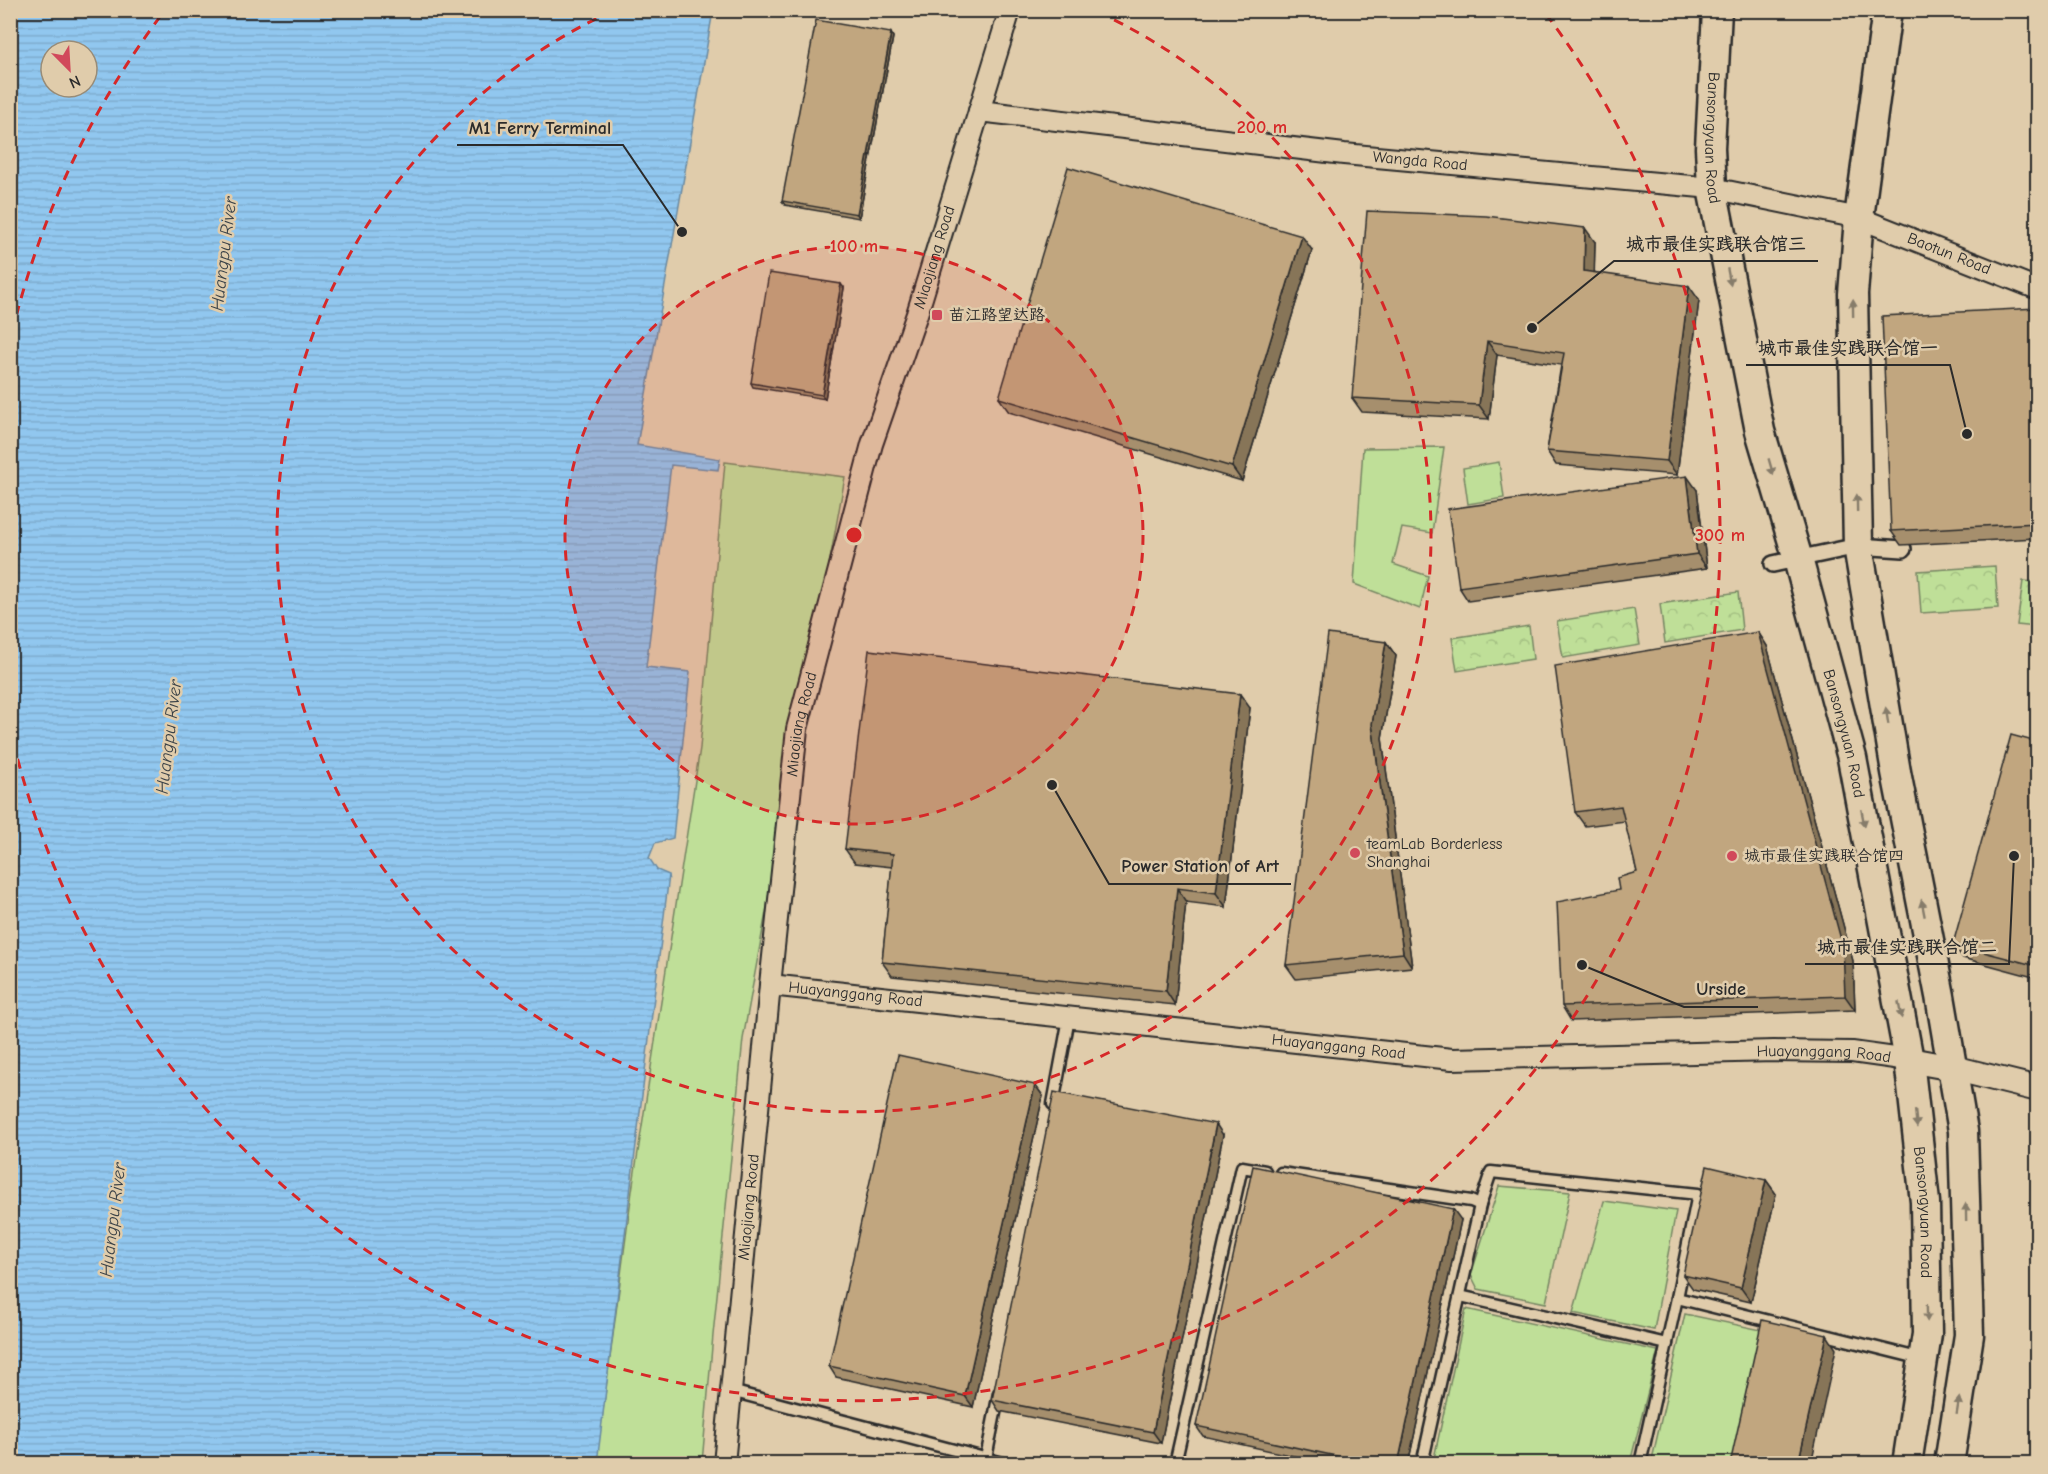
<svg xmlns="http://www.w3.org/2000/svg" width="2048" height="1474" font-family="'Comic Neue','LXGW WenKai TC',sans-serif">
<defs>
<pattern id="forest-crowns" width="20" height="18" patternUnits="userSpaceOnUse" patternTransform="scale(1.5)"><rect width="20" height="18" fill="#bfdf98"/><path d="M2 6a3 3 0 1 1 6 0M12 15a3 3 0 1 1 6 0" fill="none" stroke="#a4c083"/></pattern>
<pattern id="water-rules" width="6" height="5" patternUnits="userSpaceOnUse" patternTransform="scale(1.5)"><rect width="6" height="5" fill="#91c7ef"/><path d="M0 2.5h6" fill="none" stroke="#7dabcd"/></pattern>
</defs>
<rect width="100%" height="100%" fill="#e0ccab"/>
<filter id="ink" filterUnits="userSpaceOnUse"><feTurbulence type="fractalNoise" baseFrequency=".0167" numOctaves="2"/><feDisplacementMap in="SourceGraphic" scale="12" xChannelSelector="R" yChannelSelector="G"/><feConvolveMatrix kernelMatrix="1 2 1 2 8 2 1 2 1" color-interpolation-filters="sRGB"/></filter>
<g filter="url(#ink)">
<g fill="#bfdf98" stroke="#758562" stroke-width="1.5">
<polygon points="1444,447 1432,533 1402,528 1393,564 1428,576 1420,609 1354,584 1363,448"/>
<polygon points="725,462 845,477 743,1039 713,1335 702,1463 596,1464 632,1191 700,748"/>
<polygon points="1499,462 1504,498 1468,504 1463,468"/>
<polygon points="1499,1186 1570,1192 1546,1303 1478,1289 1471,1275"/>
<polygon points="1604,1201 1676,1211 1654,1330 1573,1313"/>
<polygon points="1466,1309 1658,1351 1630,1463 1433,1463"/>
<polygon points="1685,1314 1766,1331 1736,1463 1651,1464"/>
</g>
<g fill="url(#forest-crowns)" stroke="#758562" stroke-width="1.5">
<polygon points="1995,566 1998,608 1921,613 1918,571"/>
<polygon points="2023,581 2037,582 2037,627 2017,625"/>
<polygon points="1738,592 1742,630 1665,643 1660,604"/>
<polygon points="1634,609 1640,645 1563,658 1557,621"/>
<polygon points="1529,626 1533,659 1457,671 1452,638"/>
</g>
<path fill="url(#water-rules)" stroke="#6889a1" stroke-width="1.5" fill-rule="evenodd" d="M 10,11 L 713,11 L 637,445 L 720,459 L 718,470 L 671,465 L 646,667 L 690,672 L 673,838 L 655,843 L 649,858 L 657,870 L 669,875 L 597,1463 L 11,1463 ZM 51,51 L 87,51 L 87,87 L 51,87 Z"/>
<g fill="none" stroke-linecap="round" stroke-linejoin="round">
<defs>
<g id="service">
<polyline points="1053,1104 1069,1018"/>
<polyline points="1281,1173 1471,1201 1480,1205"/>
<polyline points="1460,1296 1667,1344"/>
<polyline points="1677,1298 1922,1359"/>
<polyline points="731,1391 1007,1464"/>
<polyline points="986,1458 999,1393"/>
<polyline points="1175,1464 1242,1167 1265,1171"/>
<polyline points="1422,1464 1480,1205 1491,1172 1698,1194 1677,1298 1640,1464"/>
</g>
<polyline id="pedestrian" points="1773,564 1858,546 1903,549"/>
<g id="minor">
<path id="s1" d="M 979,111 L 1344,154 L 1712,188 L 1859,218 L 2038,289"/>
<path id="s2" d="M 770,985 L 1452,1059 L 1774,1051 L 1852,1052 L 1909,1060"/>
<path id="s3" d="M 724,1464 L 770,985 L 797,729 L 872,444 L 917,314 L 1010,10"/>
</g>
<polyline id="tertiary" points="1909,1060 1953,1068 2038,1089"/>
<g id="secondary">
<path id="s4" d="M 1717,10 L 1710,148 L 1712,188 L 1760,431 L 1798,559 L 1852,758 L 1909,1060 L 1925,1202 L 1927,1334 L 1907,1464"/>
<polyline points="1887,10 1859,218 1853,294 1858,546 1896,772 1940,996 1963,1131 1969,1335 1949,1464"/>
</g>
</defs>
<use href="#service" stroke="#2b2b2b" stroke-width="15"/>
<use href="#pedestrian" stroke="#2b2b2b" stroke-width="20"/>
<use href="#minor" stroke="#2b2b2b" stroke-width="24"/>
<use href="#tertiary" stroke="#2b2b2b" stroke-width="28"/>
<use href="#secondary" stroke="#2b2b2b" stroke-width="33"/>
<use href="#service" stroke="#e0ccab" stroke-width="10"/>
<use href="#pedestrian" stroke="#e0ccab" stroke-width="15"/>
<use href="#minor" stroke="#e0ccab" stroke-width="20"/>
<use href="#tertiary" stroke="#e0ccab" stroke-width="24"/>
<use href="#secondary" stroke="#e0ccab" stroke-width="28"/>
</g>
<g fill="#a68f6d" stroke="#2b2b2b" stroke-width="1.5">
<polygon points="891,33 893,37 859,218 785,205 782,201"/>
<polygon points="1595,242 1594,272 1699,300 1677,475 1556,465 1547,451 1561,365 1497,355 1489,419 1362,412 1352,398"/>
<polygon points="1312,250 1242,481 1009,412 999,398"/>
<polygon points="844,288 825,399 753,387 751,383"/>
<polygon points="2037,308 2037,538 1901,545 1891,531"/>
<polygon points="1697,490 1707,568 1468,601 1459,587"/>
<polygon points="1758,632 1767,646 1853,961 1855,1010 1571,1021 1562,1006 1619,890 1637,872 1625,821 1585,826 1575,812"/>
<polygon points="1386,642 1396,656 1382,738 1412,967 1296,979 1286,965"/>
<polygon points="1250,708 1226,907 1186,902 1175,1005 892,976 882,962 892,867 855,863 845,849"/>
<polygon points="2037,742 2037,978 1963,958 1953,944"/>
<polygon points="1035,1085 1043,1096 973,1407 836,1377 829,1366"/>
<polygon points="1223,1135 1161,1443 999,1411 992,1400"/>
<polygon points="1766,1180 1776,1194 1751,1302 1693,1289 1683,1275"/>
<polygon points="1461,1220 1408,1464 1330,1464 1203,1436 1196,1426"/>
</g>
<g fill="#877459" stroke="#2b2b2b" stroke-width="1.5">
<polygon points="891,33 893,37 859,218 857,214"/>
<polygon points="1585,228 1595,242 1594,285 1584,271"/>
<polygon points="1302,236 1312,250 1242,481 1232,467"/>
<polygon points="841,284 844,288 825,399 822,395"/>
<polygon points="1689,286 1699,300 1677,475 1667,461"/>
<polygon points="1487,341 1497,355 1489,419 1479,405"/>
<polygon points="1687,476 1697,490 1707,568 1697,554"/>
<polygon points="1758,632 1767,646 1853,961 1855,1010 1845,996"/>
<polygon points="1386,642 1396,656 1382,738 1412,967 1403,953 1372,724"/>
<polygon points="1240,694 1250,708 1226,907 1216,893"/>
<polygon points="1177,888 1186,902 1175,1005 1166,991"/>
<polygon points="1035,1085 1043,1096 973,1407 965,1396"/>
<polygon points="1216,1124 1223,1135 1161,1443 1153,1432"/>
<polygon points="1766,1180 1776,1194 1751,1302 1741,1288"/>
<polygon points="1453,1209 1461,1220 1408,1464 1398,1464"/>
<polygon points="1827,1335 1836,1349 1811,1464 1798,1464"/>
</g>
<g fill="#c1a67f" stroke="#2b2b2b" stroke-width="1.5">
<polygon points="816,20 891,33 857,214 782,201"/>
<polygon points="1068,167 1302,236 1232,467 999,398"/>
<polygon points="1367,211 1486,216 1585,228 1584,271 1689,286 1667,461 1547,451 1564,353 1487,341 1479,405 1352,398"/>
<polygon points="769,273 841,284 822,395 751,383"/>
<polygon points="2037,308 2037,523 1891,531 1882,316"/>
<polygon points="1687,476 1697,554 1459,587 1448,509"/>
<polygon points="1758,632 1843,947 1845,996 1562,1006 1557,902 1619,890 1617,878 1637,872 1621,806 1575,812 1555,666"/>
<polygon points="1328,634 1386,642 1372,724 1403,953 1286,965"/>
<polygon points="869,650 1240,694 1216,893 1177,888 1166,991 882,962 893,854 845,849"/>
<polygon points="2011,735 2037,742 2037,966 1953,944"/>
<polygon points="898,1055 1035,1085 965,1396 829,1366"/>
<polygon points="1054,1092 1216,1124 1153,1432 992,1400"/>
<polygon points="1253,1166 1453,1209 1398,1464 1373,1464 1196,1426"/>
<polygon points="1707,1166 1766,1180 1741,1288 1683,1275"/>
<polygon points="1762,1320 1827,1335 1798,1464 1730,1464"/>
<polygon points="806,1461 815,1464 805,1464"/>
</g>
<defs><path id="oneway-solid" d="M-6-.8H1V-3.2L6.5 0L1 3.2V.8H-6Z" transform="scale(1.5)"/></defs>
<g fill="#867c6b">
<use href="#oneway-solid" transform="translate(1729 277) rotate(79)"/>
<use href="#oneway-solid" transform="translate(1853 308) rotate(-91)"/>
<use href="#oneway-solid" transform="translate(1771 467) rotate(74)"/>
<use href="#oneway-solid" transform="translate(1857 503) rotate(-91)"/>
<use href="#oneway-solid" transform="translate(1887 716) rotate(-99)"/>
<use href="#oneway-solid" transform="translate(1863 818) rotate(79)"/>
<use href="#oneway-solid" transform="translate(1923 908) rotate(-101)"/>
<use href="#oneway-solid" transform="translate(1900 1010) rotate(79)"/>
<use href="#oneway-solid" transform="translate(1916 1119) rotate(84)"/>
<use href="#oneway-solid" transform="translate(1966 1212) rotate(-91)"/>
<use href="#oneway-solid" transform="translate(1927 1313) rotate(89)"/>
<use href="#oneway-solid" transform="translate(1958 1406) rotate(-81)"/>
</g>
</g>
<circle cx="854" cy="535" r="289" fill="#d62828" fill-opacity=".12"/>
<g fill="none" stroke="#d62828" stroke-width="3" stroke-dasharray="10 8">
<circle cx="854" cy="535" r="289"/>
<path d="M1098 12A577 577 0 1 1 610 12"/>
<path d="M12 333A866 866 0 0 1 162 14M1546 14A866 866 0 1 1 12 737"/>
</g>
<g fill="#d1495b" stroke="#e0ccab" stroke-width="2">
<rect x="931" y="309" width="12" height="12" rx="3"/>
<circle cx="1355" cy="853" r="6"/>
<circle cx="1732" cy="856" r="6"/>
</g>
<g text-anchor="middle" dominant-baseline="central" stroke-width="5" stroke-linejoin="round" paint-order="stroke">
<g font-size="16" fill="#2b2b2b" stroke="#e0ccab">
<text stroke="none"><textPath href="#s4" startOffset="128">Bansongyuan Road</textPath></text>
<text stroke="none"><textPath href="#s1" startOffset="444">Wangda Road</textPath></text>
<text stroke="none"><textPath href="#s1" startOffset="984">Baotun Road</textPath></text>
<text stroke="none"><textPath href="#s3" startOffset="1230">Miaojiang Road</textPath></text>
<text stroke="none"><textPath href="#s3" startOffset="744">Miaojiang Road</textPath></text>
<text stroke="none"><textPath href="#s4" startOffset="740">Bansongyuan Road</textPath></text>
<text stroke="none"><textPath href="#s2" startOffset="86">Huayanggang Road</textPath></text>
<text stroke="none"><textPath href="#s2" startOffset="572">Huayanggang Road</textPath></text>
<text stroke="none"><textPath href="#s2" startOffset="1058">Huayanggang Road</textPath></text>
<text stroke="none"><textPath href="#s3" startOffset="258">Miaojiang Road</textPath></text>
<text stroke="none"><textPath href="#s4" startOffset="1226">Bansongyuan Road</textPath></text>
</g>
<g font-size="16" fill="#2b2b2b" stroke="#e0ccab" text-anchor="start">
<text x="949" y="315">苗江路望达路</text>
<text x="1367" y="844">teamLab Borderless<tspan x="1367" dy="18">Shanghai</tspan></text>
<text x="1744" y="856">城市最佳实践联合馆四</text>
</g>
<g font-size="18" font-style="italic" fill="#3a4248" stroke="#e0ccab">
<text transform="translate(224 254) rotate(-83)">Huangpu River</text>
<text transform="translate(169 737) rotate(-83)">Huangpu River</text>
<text transform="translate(113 1220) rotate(-83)">Huangpu River</text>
</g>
</g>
<circle cx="854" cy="535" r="9" fill="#d62828" stroke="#e0ccab" stroke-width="3"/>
<g font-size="18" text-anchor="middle" font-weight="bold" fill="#d62828" stroke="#e0ccab" stroke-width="5" stroke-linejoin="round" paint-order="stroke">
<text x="1262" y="133">200 m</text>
<text x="854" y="252">100 m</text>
<text x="1720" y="541">300 m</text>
</g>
<path fill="none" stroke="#2b2b2b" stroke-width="2" d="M682 232L623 145H457M1532 328L1614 261H1818M1967 434L1950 365H1746M1052 785L1109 884H1291M2014 856L2009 964H1805M1582 965L1684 1007H1758"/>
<g fill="#2b2b2b" stroke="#e0ccab" stroke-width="2">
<circle cx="682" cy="232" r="6"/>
<circle cx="1532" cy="328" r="6"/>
<circle cx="1967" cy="434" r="6"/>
<circle cx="1052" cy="785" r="6"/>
<circle cx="2014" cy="856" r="6"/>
<circle cx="1582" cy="965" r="6"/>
</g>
<g font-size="18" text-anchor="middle" font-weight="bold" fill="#2b2b2b" stroke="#e0ccab" stroke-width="5" stroke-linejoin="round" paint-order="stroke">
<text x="540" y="134">M1 Ferry Terminal</text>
<text x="1716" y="250">城市最佳实践联合馆三</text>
<text x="1848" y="354">城市最佳实践联合馆一</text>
<text x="1200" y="872">Power Station of Art</text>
<text x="1907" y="953">城市最佳实践联合馆二</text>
<text x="1721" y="995">Urside</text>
</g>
<rect width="2048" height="1474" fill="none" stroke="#e0ccab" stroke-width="36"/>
<rect x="18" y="18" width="2012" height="1438" fill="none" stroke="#2b2b2b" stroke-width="2" filter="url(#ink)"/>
<g transform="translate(69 69) rotate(156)"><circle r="28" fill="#e0ccab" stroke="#988c78" stroke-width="1.5"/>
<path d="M0-4.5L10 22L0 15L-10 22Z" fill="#d1495b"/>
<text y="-9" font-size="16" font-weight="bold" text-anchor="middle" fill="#2b2b2b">N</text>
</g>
</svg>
